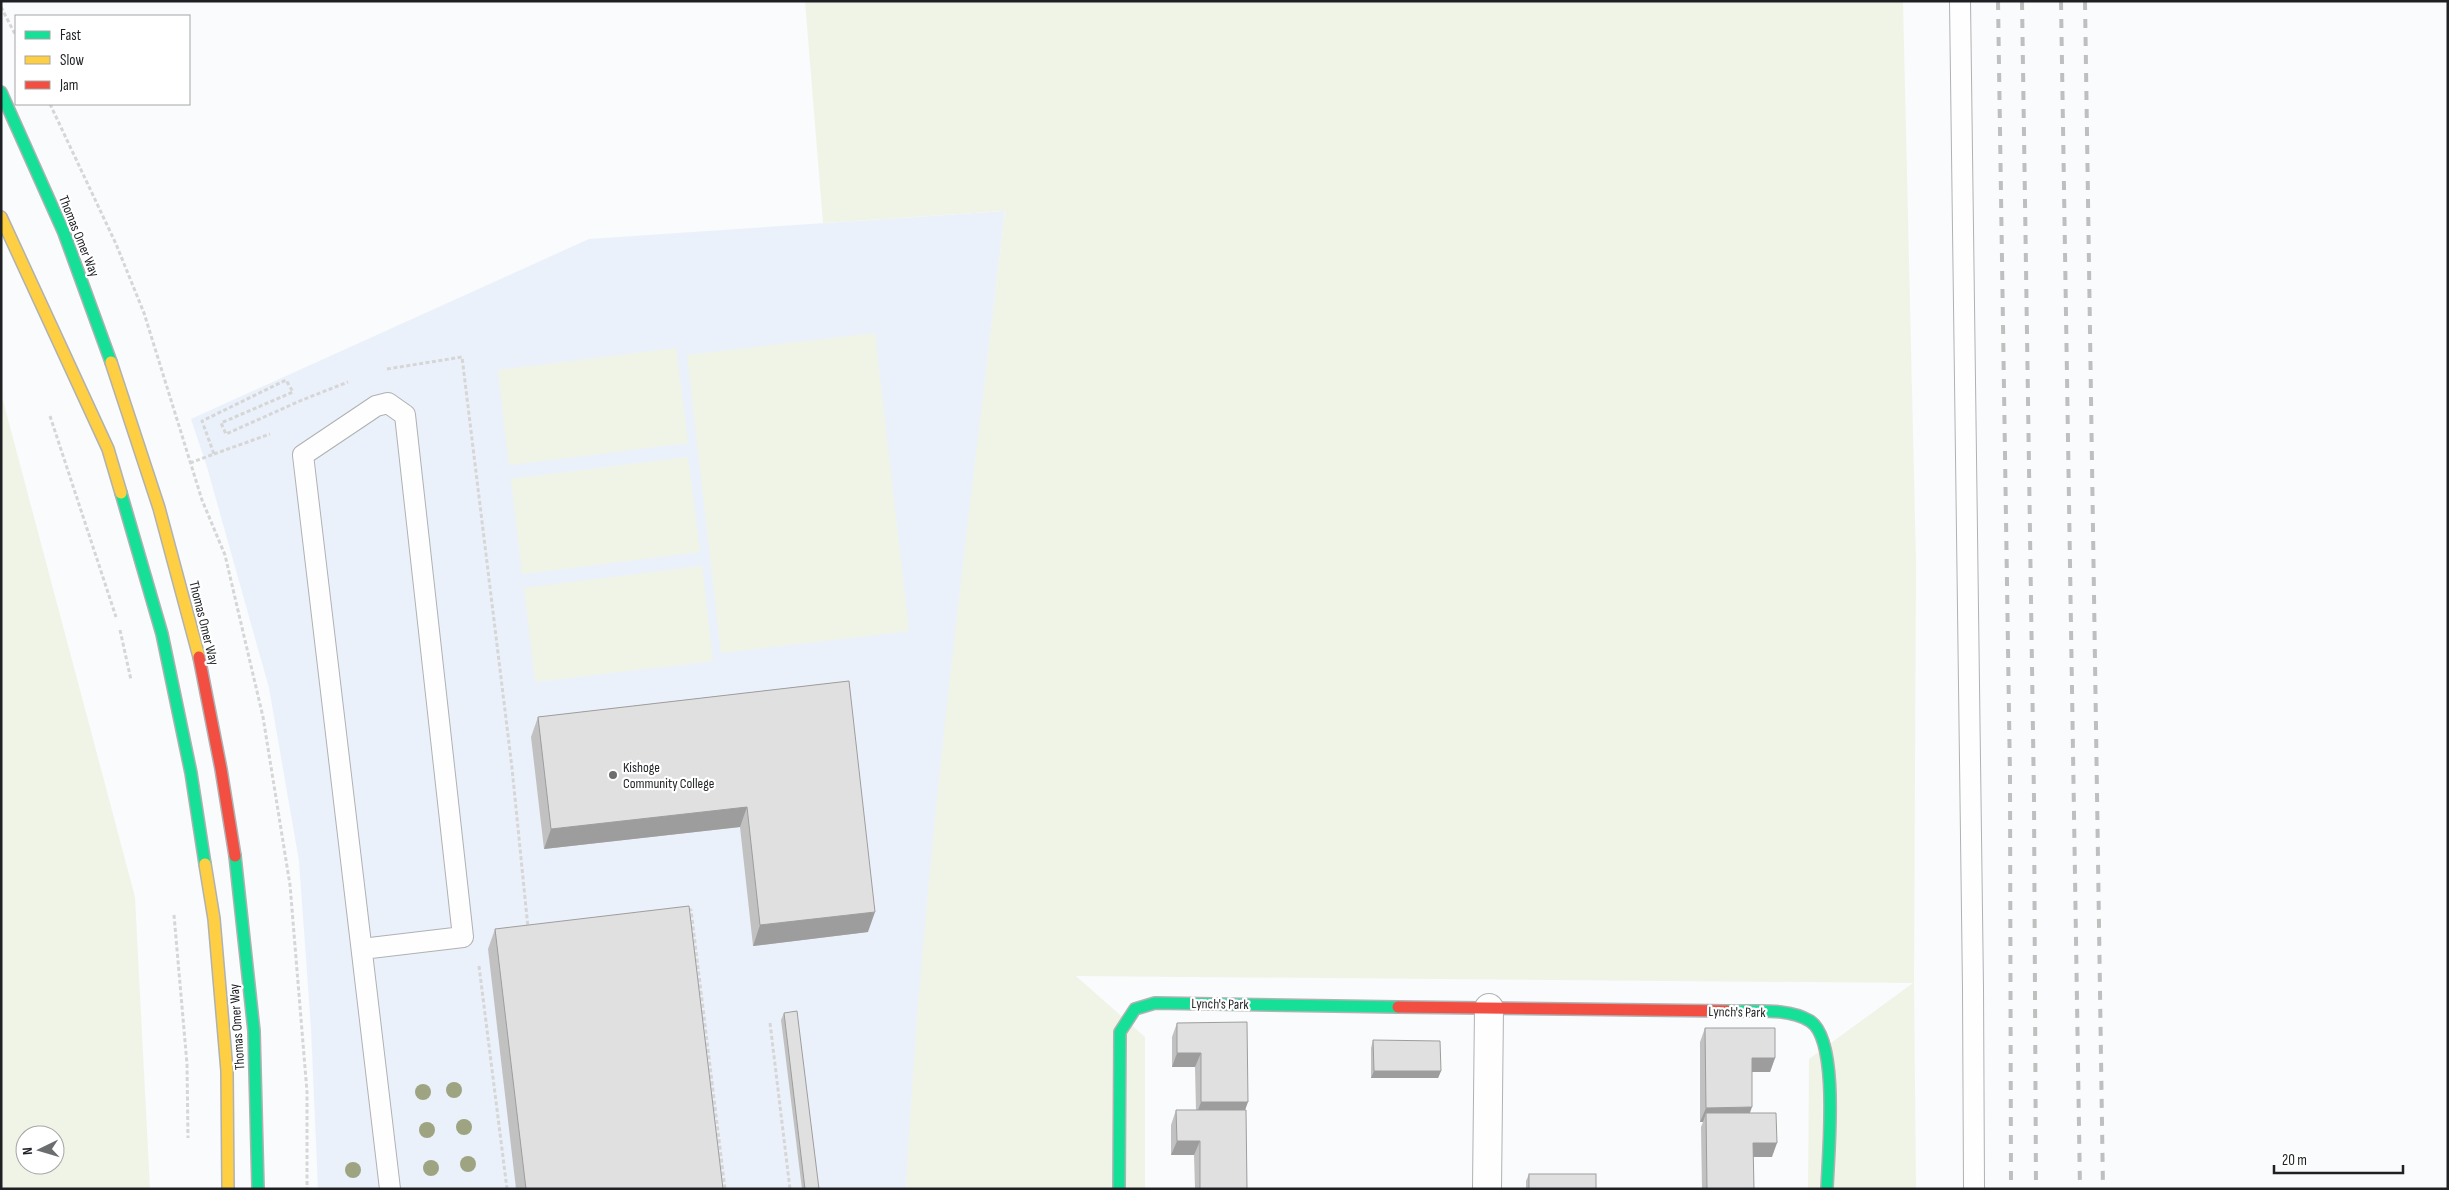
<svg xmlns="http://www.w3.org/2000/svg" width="2449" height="1190" font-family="'Sofia Sans Condensed',sans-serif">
<rect width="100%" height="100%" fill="#f9fbfd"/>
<polygon fill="#ebf1fa" points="1005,211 955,641 923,954 906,1189 318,1189 311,1028 299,861 269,688 207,467 191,419 589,239"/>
<g fill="#f0f4e6" fill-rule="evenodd">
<path d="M 805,1 L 1903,1 L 1916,563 L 1914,983 L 1916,1189 L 1808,1189 L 1809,1059 L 1913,983 L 1076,976 L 1145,1037 L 1145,1189 L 906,1189 C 923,862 967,536 1005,211 L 823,223 Z"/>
<polygon points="875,333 909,631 721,653 687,355"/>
<polygon points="676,348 688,443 509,465 498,370"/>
<path d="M 1,393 L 135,897 L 150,1189 L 1,1189 ZM 25,1135 L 55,1135 L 55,1165 L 25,1165 Z"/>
<polygon points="688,457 700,552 522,574 511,479"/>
<polygon points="702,566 713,661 535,682 524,588"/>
</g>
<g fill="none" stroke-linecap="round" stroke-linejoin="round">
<defs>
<g id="lane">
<polyline points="1960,1 1973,988 1974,1189"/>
<polyline points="362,949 463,937 405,415 388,403 376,406 303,455 390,1189"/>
</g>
<polyline id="street" points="1487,1189 1489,1008"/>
<g id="fast">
<polyline points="1,92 64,233 111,362"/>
<polyline points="121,493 162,634 191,773 205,864"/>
<polyline points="235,856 254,1031 258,1189"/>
<path d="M 1727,1011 C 1753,1012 1787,1007 1810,1021 C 1840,1040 1828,1155 1827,1189"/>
<polyline points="1119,1189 1120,1032 1135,1009 1155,1003 1398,1007"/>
</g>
<g id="slow">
<polyline points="1,217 108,449 121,493"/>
<polyline points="111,362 159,508 199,657"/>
<polyline points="205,864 214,919 227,1071 228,1189"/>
</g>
<g id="jam">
<polyline points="199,657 221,769 235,856"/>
<polyline points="1398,1007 1727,1011"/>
</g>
</defs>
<use href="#lane" stroke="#afb1b3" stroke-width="22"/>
<use href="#street" stroke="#afb1b3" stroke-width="30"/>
<use href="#fast" stroke="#afb1b3" stroke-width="14"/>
<use href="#slow" stroke="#afb1b3" stroke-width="14"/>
<use href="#jam" stroke="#afb1b3" stroke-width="14"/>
<g stroke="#d6d6d7" stroke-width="3" stroke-dasharray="4 2.5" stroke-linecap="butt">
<polyline points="1,7 16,36"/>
<polyline points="50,104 116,244 144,313 202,500 225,555 263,717 290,885 307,1092 307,1189"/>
<polyline points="387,369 462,357 512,768 528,928"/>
<polyline points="50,416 116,617"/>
<polyline points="214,454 270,434"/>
<polyline points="190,463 214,454 202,421 286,380 293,392 221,423 226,434 302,400 348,382"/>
<polyline points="120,630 131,680"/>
<polyline points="688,910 691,910 725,1189"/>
<polyline points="174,915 187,1064 188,1138"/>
<polyline points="479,966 507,1189"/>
<polyline points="770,1023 790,1189"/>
</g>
<use href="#lane" stroke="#fefeff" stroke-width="20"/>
<use href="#street" stroke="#fefeff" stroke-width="28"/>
<use href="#fast" stroke="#16e098" stroke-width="11"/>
<use href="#slow" stroke="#ffcf43" stroke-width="11"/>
<use href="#jam" stroke="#f24e42" stroke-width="11"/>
<g stroke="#bebfbf" stroke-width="4" stroke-dasharray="9 9" stroke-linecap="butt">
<polyline points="1998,1 2010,777 2011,1189"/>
<polyline points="2022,1 2034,799 2036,1189"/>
<polyline points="2061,1 2080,1189"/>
<polyline points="2085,1 2103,1189"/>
</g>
</g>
<g fill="#9ea482">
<circle cx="454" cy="1090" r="8"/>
<circle cx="423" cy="1092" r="8"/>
<circle cx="464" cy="1127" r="8"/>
<circle cx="427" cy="1130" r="8"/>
<circle cx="468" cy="1164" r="8"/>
<circle cx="431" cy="1168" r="8"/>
<circle cx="353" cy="1170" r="8"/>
</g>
<g fill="#c2c1c1">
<polygon points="849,681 868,932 753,946 740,827 544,849 531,737 538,717"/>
<polygon points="495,929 723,1189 516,1189 488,949"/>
<polygon points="784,1013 819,1189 802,1189 781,1020"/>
<polygon points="1177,1023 1245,1110 1247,1189 1195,1189 1194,1155 1171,1155 1171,1125 1176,1110 1196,1110 1195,1067 1172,1067 1172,1037"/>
<polygon points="1705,1028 1775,1058 1770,1072 1752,1072 1750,1113 1772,1157 1753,1157 1754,1189 1702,1189 1701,1127 1703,1122 1700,1122 1700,1042"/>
<polygon points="1373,1040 1441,1071 1438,1078 1371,1078 1371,1048"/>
<polygon points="1529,1174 1596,1189 1526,1189 1526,1181"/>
</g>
<g fill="#9e9d9d">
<polygon points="747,807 740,827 544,849 551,829"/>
<polygon points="875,912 868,932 753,946 760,925"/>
<polygon points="1177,1053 1201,1053 1195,1067 1172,1067"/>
<polygon points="1752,1058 1775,1058 1770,1072 1747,1072"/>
<polygon points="1374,1071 1441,1071 1438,1078 1371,1078"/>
<polygon points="1201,1102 1248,1102 1243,1116 1196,1116"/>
<polygon points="1752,1107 1747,1121 1706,1113 1703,1122 1700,1122 1706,1108"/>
<polygon points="1177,1141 1200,1141 1194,1155 1171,1155"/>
<polygon points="1753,1143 1777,1143 1772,1157 1748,1157"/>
</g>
<g fill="#e1e0e0" stroke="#9e9d9d">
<polygon points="849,681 875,912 760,925 747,807 551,829 538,717"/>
<polygon points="689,906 723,1189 526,1189 495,929"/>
<polygon points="797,1011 819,1189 805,1189 784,1013"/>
<polygon points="1247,1022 1248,1102 1201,1102 1201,1053 1177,1053 1177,1023"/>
<polygon points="1705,1028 1775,1028 1775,1058 1752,1058 1752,1107 1706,1108"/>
<polygon points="1373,1040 1440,1041 1441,1071 1374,1071"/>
<polygon points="1176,1110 1246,1110 1247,1189 1200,1189 1200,1141 1177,1141"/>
<polygon points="1706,1113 1776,1113 1777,1143 1753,1143 1754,1189 1707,1189"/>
<rect x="1529" y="1174" width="67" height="15"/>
</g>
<circle fill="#6b6d6f" stroke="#fff" stroke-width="2" cx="613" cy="775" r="5"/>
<g text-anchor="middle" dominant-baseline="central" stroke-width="4.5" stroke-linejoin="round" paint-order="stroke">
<g font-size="14" fill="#1e2023" stroke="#fff">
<text transform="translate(79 236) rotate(68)">Thomas Omer Way</text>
<text transform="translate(204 623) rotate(76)">Thomas Omer Way</text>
<text transform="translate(1220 1004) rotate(1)">Lynch's Park</text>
<text transform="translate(1737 1012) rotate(1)">Lynch's Park</text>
<text transform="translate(237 1027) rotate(-94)">Thomas Omer Way</text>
</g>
<g font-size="14" fill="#1e2023" stroke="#fff" text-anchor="start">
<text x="623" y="767">Kishoge<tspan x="623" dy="16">Community College</tspan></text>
</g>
</g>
<rect width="2449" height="1190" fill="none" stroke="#1e2023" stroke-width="5"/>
<rect x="15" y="15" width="175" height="90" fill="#ffffff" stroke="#a5a6a7"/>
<rect x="25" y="31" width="25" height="8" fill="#16e098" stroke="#a5a6a7"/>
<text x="60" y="40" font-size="15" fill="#1e2023">Fast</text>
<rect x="25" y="56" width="25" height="8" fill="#ffcf43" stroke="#a5a6a7"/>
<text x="60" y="65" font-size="15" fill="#1e2023">Slow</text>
<rect x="25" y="81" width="25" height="8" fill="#f24e42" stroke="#a5a6a7"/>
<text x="60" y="90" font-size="15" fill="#1e2023">Jam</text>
<g transform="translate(40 1150) rotate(265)"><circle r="24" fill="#ffffff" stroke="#a5a6a7"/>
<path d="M0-4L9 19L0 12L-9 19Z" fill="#6b6d6f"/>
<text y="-8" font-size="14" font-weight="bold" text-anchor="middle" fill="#1e2023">N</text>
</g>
<path d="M2274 1165v8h129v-8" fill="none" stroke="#1e2023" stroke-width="2.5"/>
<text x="2282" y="1165" font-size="15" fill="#1e2023" stroke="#ffffff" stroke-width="4" paint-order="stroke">20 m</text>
</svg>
